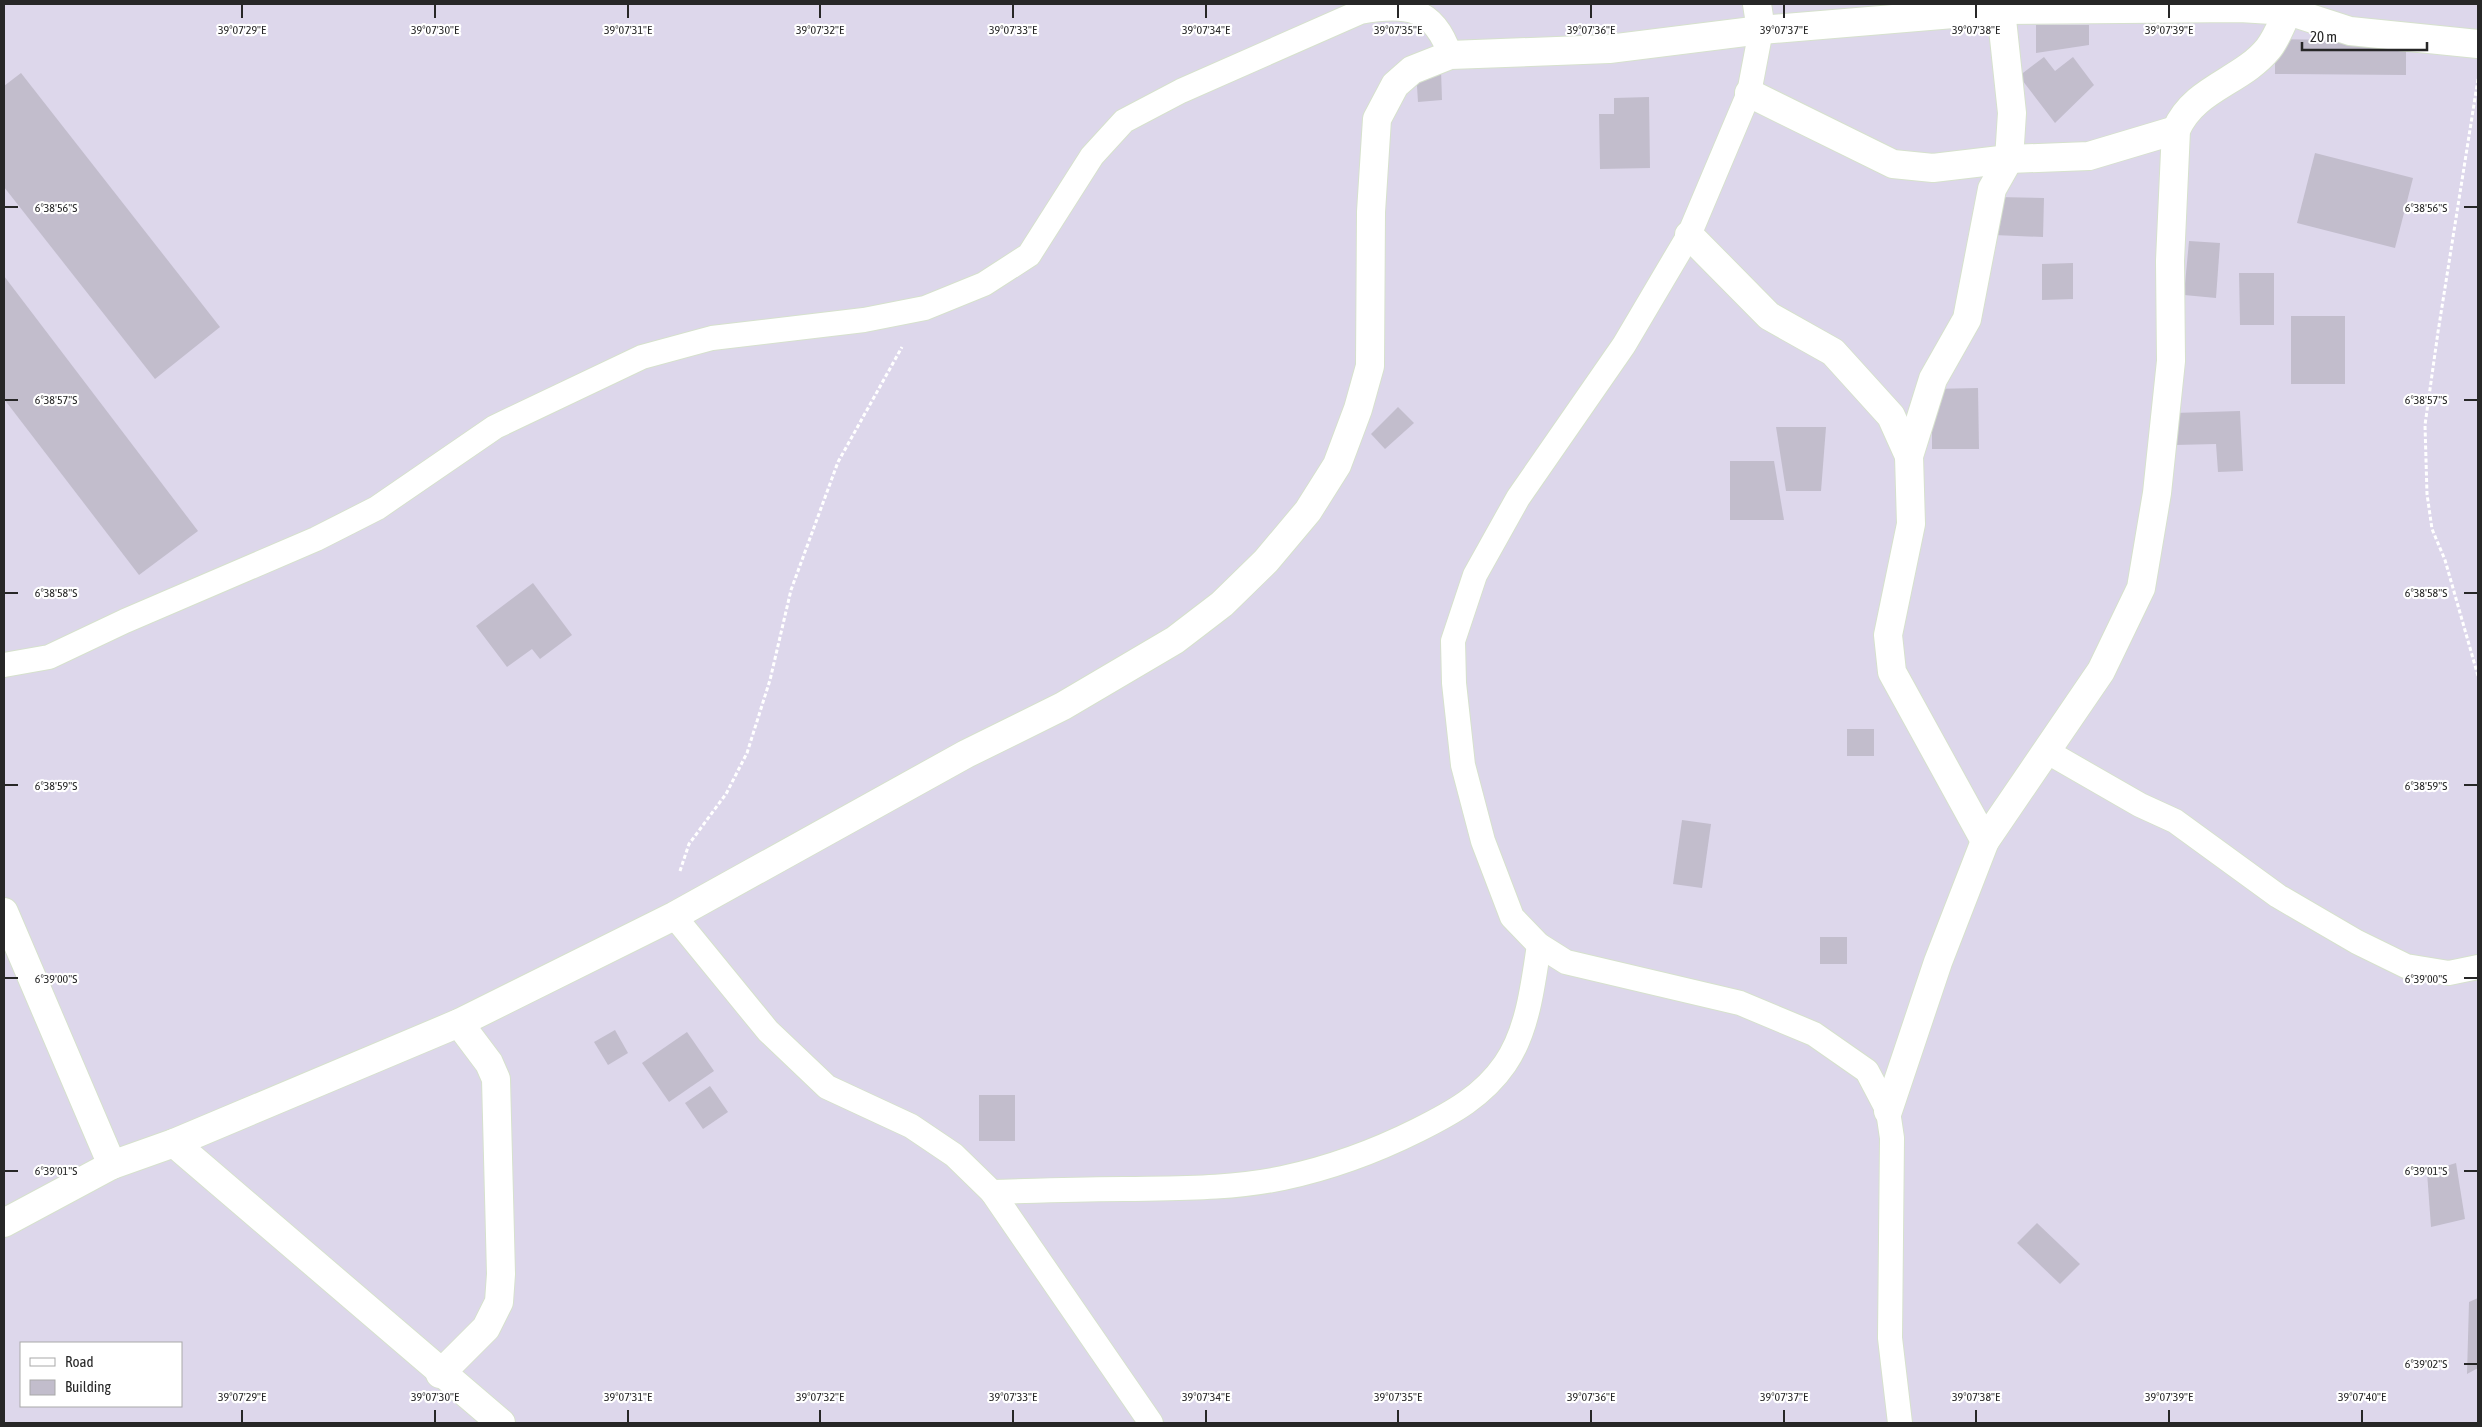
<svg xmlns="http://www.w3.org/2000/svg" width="2482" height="1427" font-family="'Asap Condensed',sans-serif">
<rect width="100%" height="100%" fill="#ddd7eb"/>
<g fill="#c2bdcc">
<polygon points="2036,25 2089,25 2089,45 2036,53"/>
<polygon points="2275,39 2406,41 2406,75 2275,74"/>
<polygon points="2044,57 2055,71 2073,57 2094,85 2055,123 2019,76"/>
<polygon points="1441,70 1442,100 1418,102 1416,71"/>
<polygon points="21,73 220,327 155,379 4,187 4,86"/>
<polygon points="1649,97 1650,168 1600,169 1599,114 1614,114 1614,98"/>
<polygon points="2315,153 2413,178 2395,248 2297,223"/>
<polygon points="1996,197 2044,198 2043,237 1994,235"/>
<polygon points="2189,241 2220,243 2216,298 2184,295"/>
<polygon points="2073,263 2073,299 2042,300 2042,264"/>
<polygon points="2239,273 2274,273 2274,325 2240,325"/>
<polygon points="4,276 198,531 139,575 4,399"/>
<rect x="2291" y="316" width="54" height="68"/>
<polygon points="1978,388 1979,449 1932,449 1932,389"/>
<polygon points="1398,407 1414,423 1385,449 1371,434"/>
<polygon points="2240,411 2243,471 2218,472 2216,444 2175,445 2174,413"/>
<polygon points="1776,427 1826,427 1821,491 1786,491"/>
<polygon points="1730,461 1774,461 1784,520 1730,520"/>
<polygon points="533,583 572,635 540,659 532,649 507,667 476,626"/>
<rect x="1847" y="729" width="27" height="27"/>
<polygon points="1682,820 1711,824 1702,888 1673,884"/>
<rect x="1820" y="937" width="27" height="27"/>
<polygon points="615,1030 628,1053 608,1065 594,1042"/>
<polygon points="687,1032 714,1071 669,1102 642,1063"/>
<polygon points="710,1086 728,1112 703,1129 685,1103"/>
<rect x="979" y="1095" width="36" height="46"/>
<polygon points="2456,1163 2465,1219 2431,1227 2427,1172"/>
<polygon points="2037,1223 2080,1264 2060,1284 2017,1243"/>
<polygon points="2478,1298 2478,1368 2467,1374 2469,1302"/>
</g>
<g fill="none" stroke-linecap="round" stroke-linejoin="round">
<defs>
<g id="lane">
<polyline points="1761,30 1749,93 1689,235 1624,345 1518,498 1475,575 1453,641 1454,683 1463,765 1483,841 1512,917 1539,945 1566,962 1740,1003 1814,1034 1867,1071 1888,1111 1892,1138 1890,1338 1900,1423"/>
<path d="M 4,665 L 49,657 L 125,621 L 316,539 L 377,508 L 495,427 L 642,357 L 712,338 L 864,320 L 925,308 L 984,284 L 1029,255 L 1092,156 L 1124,121 L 1181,91 L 1360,12 C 1405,4 1434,6 1450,55"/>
<polyline points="2046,751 2140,805 2175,821 2278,896 2357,942 2406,966 2449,973 2478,967"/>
<polyline points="674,916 768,1031 827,1087 911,1126 954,1155 992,1192 1151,1423"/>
<path d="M 992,1192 C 1036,1191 1080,1189 1125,1189 C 1177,1188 1232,1189 1283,1178 C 1330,1168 1376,1151 1418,1130 C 1452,1113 1483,1096 1505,1064 C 1528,1031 1533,984 1539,945"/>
</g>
<g id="street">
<polyline points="1757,4 1761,30"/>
<polyline points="1749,93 1893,164 1933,168 2009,159 2089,156 2176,130"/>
<polyline points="1689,235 1769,316 1833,352 1891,416 1909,456"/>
<polyline points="1985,841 1892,672 1888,635 1911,524 1909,456 1933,379 1967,319 1992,189 2009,159 2012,113 2001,10"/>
<polyline points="4,912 112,1165"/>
<path d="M 1888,1111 L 1938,962 L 1985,841 L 2101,671 L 2141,588 L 2157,493 L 2171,361 L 2170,261 L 2176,130 C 2194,88 2241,82 2268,49 C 2277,38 2282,23 2288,11"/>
<polyline points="174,1143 501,1423"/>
<polyline points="4,1223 112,1165 174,1143 459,1023 674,916 966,754 1063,706 1175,640 1222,604 1266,561 1308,511 1337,465 1358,409 1370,366 1371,212 1377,119 1395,85 1412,70 1450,55 1609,49 1761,30 2001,10 2240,8 2288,11 2350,31 2478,44"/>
<polyline points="440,1374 486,1328 499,1302 501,1274 496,1079 489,1063 459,1023"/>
</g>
</defs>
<use href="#lane" stroke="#d6e1cd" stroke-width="26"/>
<use href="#street" stroke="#d6e1cd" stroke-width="30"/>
<g stroke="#fff" stroke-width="3" stroke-dasharray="4 2.5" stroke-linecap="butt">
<polyline points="2478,79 2438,332 2425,425 2427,494 2432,529 2445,560 2478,676"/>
<polyline points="680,871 689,844 726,794 747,753 770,680 791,590 838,462 902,347"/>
</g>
<use href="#lane" stroke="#fff" stroke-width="24"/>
<use href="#street" stroke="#fff" stroke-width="28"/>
</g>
<path fill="none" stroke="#272727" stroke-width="2" d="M 242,5 L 242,18M 435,5 L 435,18M 628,5 L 628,18M 820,5 L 820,18M 1013,5 L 1013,18M 1206,5 L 1206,18M 1398,5 L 1398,18M 1591,5 L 1591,18M 1784,5 L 1784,18M 1976,5 L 1976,18M 2169,5 L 2169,18M 5,207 L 18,207M 2464,207 L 2477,207M 5,400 L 18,400M 2464,400 L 2477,400M 5,593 L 18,593M 2464,593 L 2477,593M 5,785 L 18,785M 2464,785 L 2477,785M 5,978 L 18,978M 2464,978 L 2477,978M 5,1171 L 18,1171M 2464,1171 L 2477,1171M 2464,1364 L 2477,1364M 242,1410 L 242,1422M 435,1410 L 435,1422M 628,1410 L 628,1422M 820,1410 L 820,1422M 1013,1410 L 1013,1422M 1206,1410 L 1206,1422M 1398,1410 L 1398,1422M 1591,1410 L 1591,1422M 1784,1410 L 1784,1422M 1976,1410 L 1976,1422M 2169,1410 L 2169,1422M 2362,1410 L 2362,1422"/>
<g font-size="12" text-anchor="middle" fill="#272727" stroke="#fff" stroke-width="4.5" stroke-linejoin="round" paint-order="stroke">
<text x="242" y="34">39°07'29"E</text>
<text x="435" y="34">39°07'30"E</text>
<text x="628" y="34">39°07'31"E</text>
<text x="820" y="34">39°07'32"E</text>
<text x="1013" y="34">39°07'33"E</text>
<text x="1206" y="34">39°07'34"E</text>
<text x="1398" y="34">39°07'35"E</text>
<text x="1591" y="34">39°07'36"E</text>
<text x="1784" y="34">39°07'37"E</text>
<text x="1976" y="34">39°07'38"E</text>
<text x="2169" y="34">39°07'39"E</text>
<text x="56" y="212">6°38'56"S</text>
<text x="2426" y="212">6°38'56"S</text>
<text x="56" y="404">6°38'57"S</text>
<text x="2426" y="404">6°38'57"S</text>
<text x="56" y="597">6°38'58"S</text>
<text x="2426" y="597">6°38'58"S</text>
<text x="56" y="790">6°38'59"S</text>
<text x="2426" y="790">6°38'59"S</text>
<text x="56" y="983">6°39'00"S</text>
<text x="2426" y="983">6°39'00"S</text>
<text x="56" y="1175">6°39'01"S</text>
<text x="2426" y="1175">6°39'01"S</text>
<text x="2426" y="1368">6°39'02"S</text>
<text x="242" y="1401">39°07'29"E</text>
<text x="435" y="1401">39°07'30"E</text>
<text x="628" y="1401">39°07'31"E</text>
<text x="820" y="1401">39°07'32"E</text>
<text x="1013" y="1401">39°07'33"E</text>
<text x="1206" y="1401">39°07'34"E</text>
<text x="1398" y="1401">39°07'35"E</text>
<text x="1591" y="1401">39°07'36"E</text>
<text x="1784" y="1401">39°07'37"E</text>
<text x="1976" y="1401">39°07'38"E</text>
<text x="2169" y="1401">39°07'39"E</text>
<text x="2362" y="1401">39°07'40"E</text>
</g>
<rect width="2482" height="1427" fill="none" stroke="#272727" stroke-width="10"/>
<rect x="20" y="1342" width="162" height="65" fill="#ffffff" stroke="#a9a9a9"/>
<rect x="30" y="1358" width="25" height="8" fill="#ffffff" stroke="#a9a9a9"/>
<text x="65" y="1367" font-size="15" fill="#272727">Road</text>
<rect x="30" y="1380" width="25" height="15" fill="#c2bdcc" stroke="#a9a9a9"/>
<text x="65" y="1392" font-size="15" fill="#272727">Building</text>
<path d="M2302 42v8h125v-8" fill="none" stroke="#272727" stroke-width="2.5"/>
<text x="2310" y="42" font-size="15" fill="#272727" stroke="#ffffff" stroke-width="4" paint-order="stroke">20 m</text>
</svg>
